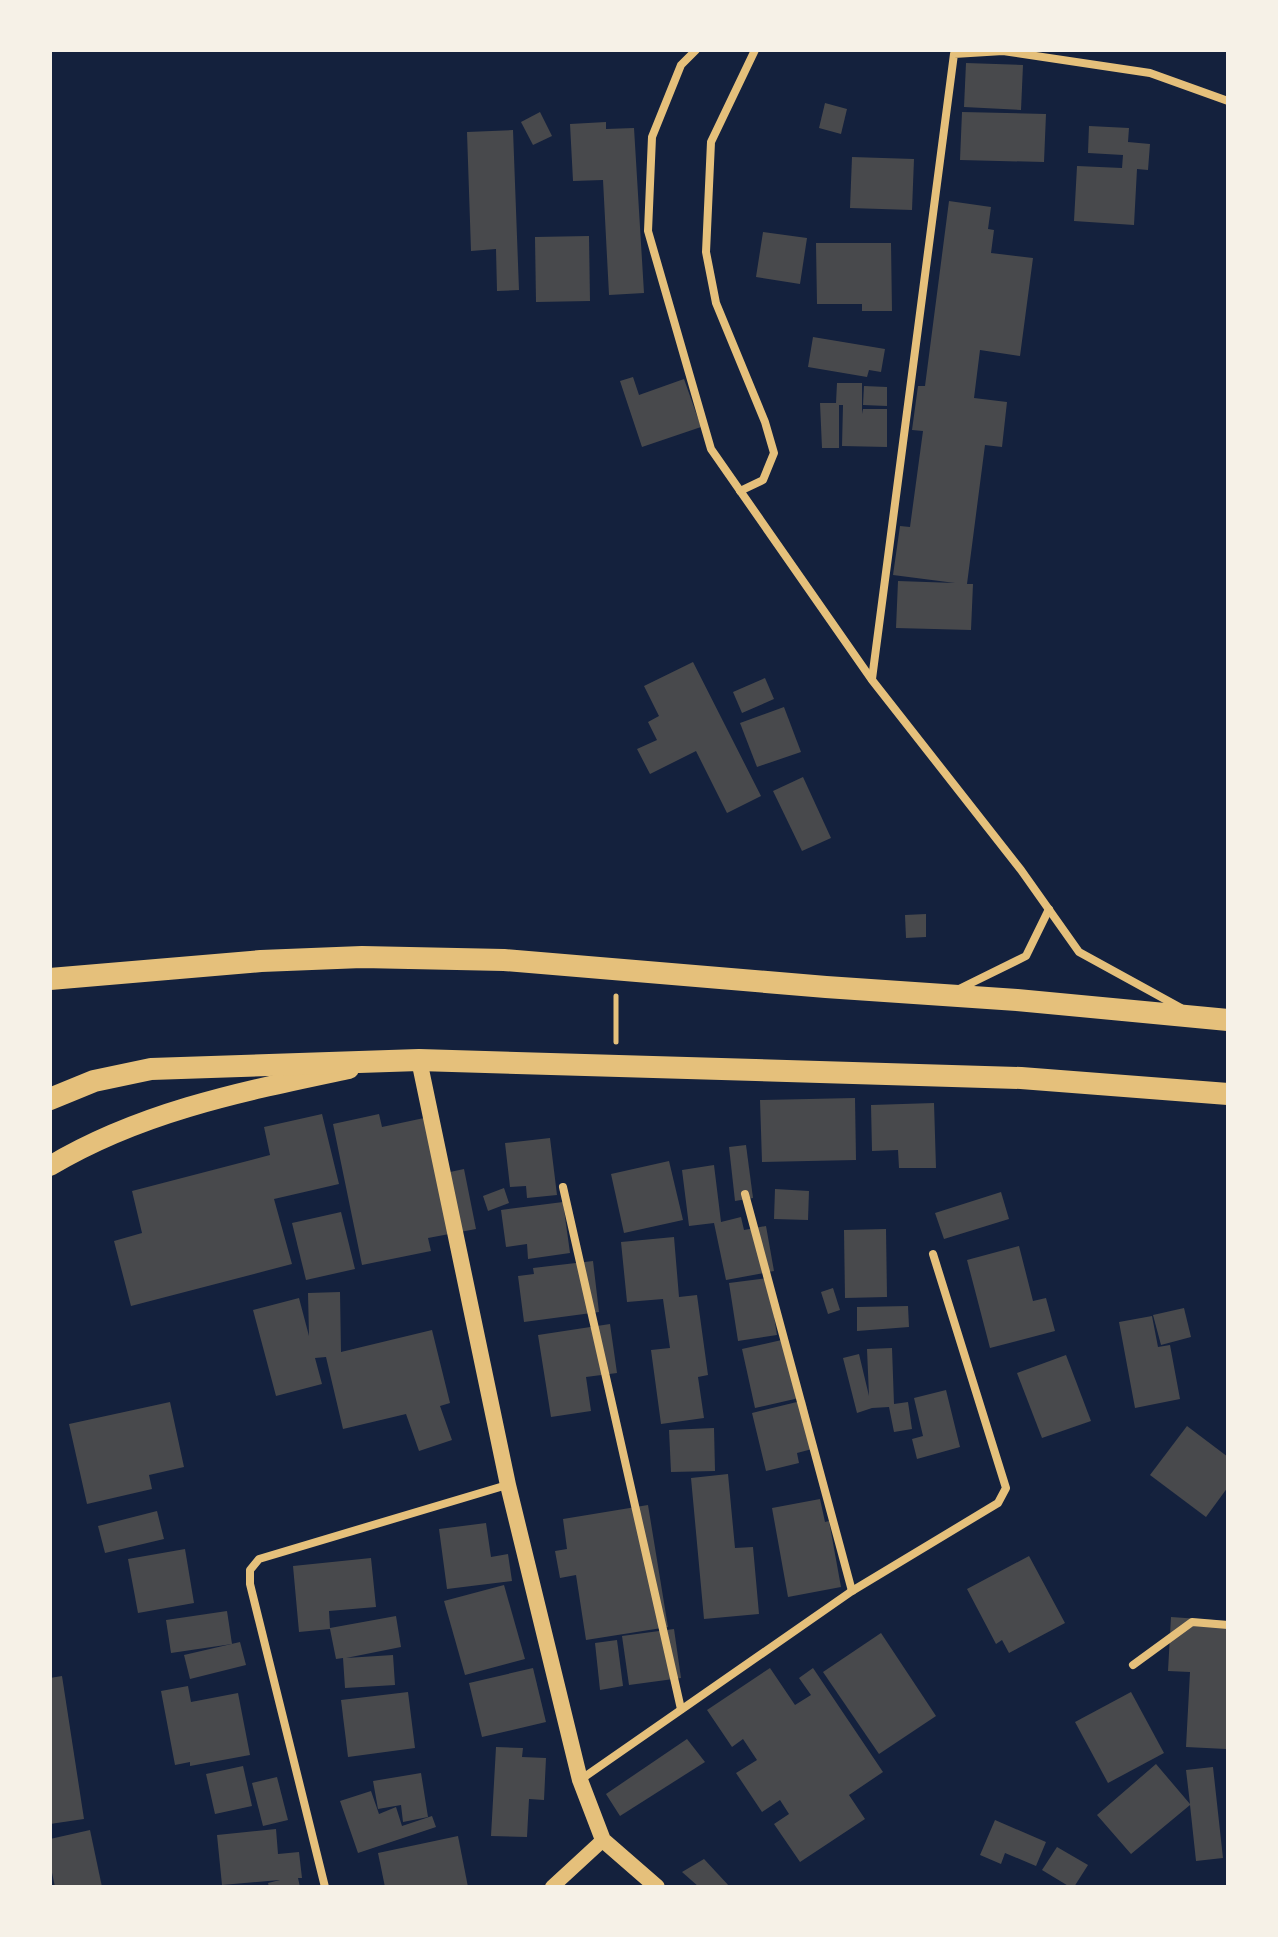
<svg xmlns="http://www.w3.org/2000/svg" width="1278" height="1937" font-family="'IBM Plex Serif',serif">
<rect width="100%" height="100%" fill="#14213d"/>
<g fill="#48494c">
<polygon points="966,63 1023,65 1021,110 964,107"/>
<polygon points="825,103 847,109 841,134 819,128"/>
<polygon points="540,112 552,136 533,145 521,122"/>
<polygon points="962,112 1046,114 1044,162 960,160"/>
<polygon points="606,122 606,129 634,128 644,293 609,295 603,180 573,181 570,124"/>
<polygon points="1089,126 1129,128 1128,142 1150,144 1148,170 1137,169 1134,225 1074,221 1077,166 1122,168 1123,155 1088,153"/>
<polygon points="513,130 519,290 497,291 496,249 471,251 467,132"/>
<polygon points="852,157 914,159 912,210 850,208"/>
<polygon points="949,201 991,207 988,229 994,230 991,253 1033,258 1020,356 980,350 974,398 1007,402 1002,447 985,445 967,584 973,584 971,630 896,628 898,581 955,583 893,575 900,526 910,527 923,431 912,430 918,386 925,386"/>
<polygon points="763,232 807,238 800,284 756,277"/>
<polygon points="589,236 590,301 536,302 535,237"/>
<polygon points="816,243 891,243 892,311 862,311 862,304 817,304"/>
<polygon points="813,337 885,349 881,372 869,370 867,377 808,367"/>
<polygon points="633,377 639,395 684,379 701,427 642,447 620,381"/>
<polygon points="837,383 862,383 862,414 863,409 887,409 887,447 842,446 843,405 839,405 839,448 822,448 820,403 836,403"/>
<polygon points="864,386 887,387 887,406 863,405"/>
<polygon points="693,662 761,796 727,813 696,751 650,774 637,749 657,740 648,722 659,716 644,686"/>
<polygon points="765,678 774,699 742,713 733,692"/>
<polygon points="784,707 801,752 757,767 740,723"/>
<polygon points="803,777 831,838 802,851 773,791"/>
<polygon points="926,914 926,937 906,938 905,915"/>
<polygon points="855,1098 856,1160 762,1162 760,1100"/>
<polygon points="934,1103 936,1168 899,1168 898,1150 872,1151 871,1105"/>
<polygon points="322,1114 339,1184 274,1199 292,1264 131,1306 114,1241 142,1233 132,1191 270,1155 264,1127"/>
<polygon points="379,1114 382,1127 438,1115 450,1172 464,1169 476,1229 428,1238 431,1251 362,1265 333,1124"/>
<polygon points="550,1138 557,1195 527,1198 526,1186 510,1187 505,1143"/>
<polygon points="746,1145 753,1198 735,1201 729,1147"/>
<polygon points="669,1161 683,1220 624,1233 611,1174"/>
<polygon points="714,1165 721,1222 741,1217 744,1230 766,1226 774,1271 726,1280 714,1223 689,1226 682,1170"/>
<polygon points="504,1188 509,1203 488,1211 483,1196"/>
<polygon points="775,1189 809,1191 808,1220 774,1219"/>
<polygon points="1001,1192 1009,1219 944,1239 935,1213"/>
<polygon points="563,1202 570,1253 528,1259 527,1244 506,1247 501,1210"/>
<polygon points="341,1212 355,1269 306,1280 292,1223"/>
<polygon points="886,1229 887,1297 845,1298 844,1230"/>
<polygon points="674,1237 679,1297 697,1295 708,1375 698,1377 704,1418 661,1424 651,1350 670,1348 663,1299 627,1302 621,1242"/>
<polygon points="1019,1246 1033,1301 1046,1298 1055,1331 990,1348 967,1260"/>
<polygon points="593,1261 599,1312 524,1322 518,1276 534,1274 533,1268"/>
<polygon points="768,1278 777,1335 738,1341 729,1283"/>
<polygon points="833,1288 840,1310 828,1314 821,1292"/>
<polygon points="340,1292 341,1352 432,1330 450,1403 440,1406 452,1440 419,1451 406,1414 343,1429 326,1357 315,1358 322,1384 276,1396 253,1310 299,1298 309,1336 308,1293"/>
<polygon points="908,1306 909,1327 857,1331 857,1307"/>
<polygon points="1184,1308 1191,1337 1161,1345 1153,1315"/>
<polygon points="1152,1316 1158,1347 1170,1345 1180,1399 1135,1408 1119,1322"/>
<polygon points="610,1324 617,1373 586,1377 591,1411 551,1417 538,1335"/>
<polygon points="786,1339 799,1398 755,1408 742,1349"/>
<polygon points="892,1348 894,1404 908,1402 912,1429 894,1432 889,1407 872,1408 857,1413 843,1358 859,1354 869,1396 867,1349"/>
<polygon points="1066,1355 1091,1421 1042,1438 1017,1373"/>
<polygon points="946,1390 960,1447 917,1459 912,1439 923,1436 914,1398"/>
<polygon points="805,1400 816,1448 797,1453 799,1463 766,1471 752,1413"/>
<polygon points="170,1402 184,1467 149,1475 152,1489 87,1504 69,1424"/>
<polygon points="1187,1426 1228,1457 1228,1487 1206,1517 1150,1475"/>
<polygon points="714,1428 715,1471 671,1472 669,1430"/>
<polygon points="728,1474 735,1548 753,1547 759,1614 704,1619 691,1478"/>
<polygon points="820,1499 825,1522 829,1521 841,1587 788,1597 772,1508"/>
<polygon points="648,1505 668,1627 586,1640 576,1575 560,1578 555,1551 567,1549 563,1519"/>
<polygon points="157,1511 164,1539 105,1553 98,1526"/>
<polygon points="486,1523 491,1557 508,1554 512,1581 447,1589 439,1529"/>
<polygon points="185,1549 194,1603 138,1613 128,1559"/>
<polygon points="1029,1556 1065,1623 1009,1653 1002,1640 996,1644 967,1589"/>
<polygon points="371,1558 376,1607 329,1611 330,1628 396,1616 401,1647 346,1658 393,1655 395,1685 345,1688 343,1658 336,1659 330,1629 299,1632 293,1566"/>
<polygon points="504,1585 525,1659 465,1675 444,1601"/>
<polygon points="227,1611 232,1644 171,1653 166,1620"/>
<polygon points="1171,1617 1228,1621 1226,1749 1186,1747 1190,1672 1168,1671"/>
<polygon points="674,1629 681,1678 629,1685 622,1636"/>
<polygon points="881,1633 936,1716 879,1754 823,1672"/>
<polygon points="617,1640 623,1686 600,1690 595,1643"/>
<polygon points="240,1642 246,1665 190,1679 184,1655"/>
<polygon points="533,1668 546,1722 482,1737 469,1683"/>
<polygon points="770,1668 795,1705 811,1695 799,1678 813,1668 883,1772 849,1795 865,1819 800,1862 774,1824 789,1814 780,1800 762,1812 736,1773 757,1760 743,1739 732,1747 707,1710"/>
<polygon points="62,1676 84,1819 50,1824 50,1678"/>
<polygon points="188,1686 191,1702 238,1693 250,1755 190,1766 190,1762 175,1765 161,1691"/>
<polygon points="408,1692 415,1748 348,1757 341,1700"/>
<polygon points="1131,1692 1164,1753 1108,1783 1075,1722"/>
<polygon points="687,1739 705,1762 620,1816 606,1794"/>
<polygon points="496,1747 523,1748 522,1757 546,1758 544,1800 529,1799 527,1837 491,1836"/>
<polygon points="1156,1764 1190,1804 1186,1770 1213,1767 1223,1858 1196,1861 1190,1805 1131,1854 1097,1815"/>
<polygon points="243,1766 252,1806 215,1814 206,1774"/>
<polygon points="421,1773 428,1817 403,1822 401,1805 378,1809 373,1781"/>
<polygon points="277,1777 288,1820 263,1826 252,1783"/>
<polygon points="371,1791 379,1814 396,1807 402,1826 432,1816 436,1827 358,1853 340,1801"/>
<polygon points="995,1820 1046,1842 1036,1866 1005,1853 1001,1864 980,1855"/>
<polygon points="276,1829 278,1854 299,1852 302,1878 298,1878 300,1887 269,1887 268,1883 280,1880 222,1885 217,1835"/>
<polygon points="90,1830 102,1887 55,1887 50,1863 50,1839"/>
<polygon points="458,1836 468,1887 385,1887 378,1853"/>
<polygon points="1057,1847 1088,1865 1074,1887 1070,1887 1042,1870"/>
<polygon points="704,1859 730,1887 699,1887 682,1872"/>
</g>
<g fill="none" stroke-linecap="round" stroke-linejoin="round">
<polyline stroke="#e5c07b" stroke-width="5" points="616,1042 616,996"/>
<g stroke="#e5c07b" stroke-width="8">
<polyline points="696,50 681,65 652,137 648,231 711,449 872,680 1021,870 1079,952 1181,1008"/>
<polyline points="740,491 763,480 774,453 765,422 716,303 706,252 711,142 755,50"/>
<polyline points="872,679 954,54 1003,51 1150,73 1228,101"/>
<polyline points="959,989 1026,956 1049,909"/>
<polyline points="563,1187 681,1709"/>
<polyline points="745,1194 852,1591"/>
<polyline points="1133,1665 1192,1622 1228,1625"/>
<polyline points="580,1780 852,1591 998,1503 1006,1488 933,1254"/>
<polyline points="325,1887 250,1584 250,1570 259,1559 507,1485"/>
</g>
<polyline stroke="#e5c07b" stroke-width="14" points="552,1887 603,1840"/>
<polyline stroke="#e5c07b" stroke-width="16" points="419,1060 508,1485 580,1780 603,1840 657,1887"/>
<path stroke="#e5c07b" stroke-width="20" d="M 50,1166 C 142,1111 245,1091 349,1069"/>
<g stroke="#e5c07b" stroke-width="22">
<polyline points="50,979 261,961 362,957 504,960 826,987 1017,1000 1228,1020"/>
<polyline points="50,1099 94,1081 151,1069 419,1060 1021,1078 1228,1094"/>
</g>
</g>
<rect width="1278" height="1937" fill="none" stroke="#f6f1e7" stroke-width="104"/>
</svg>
